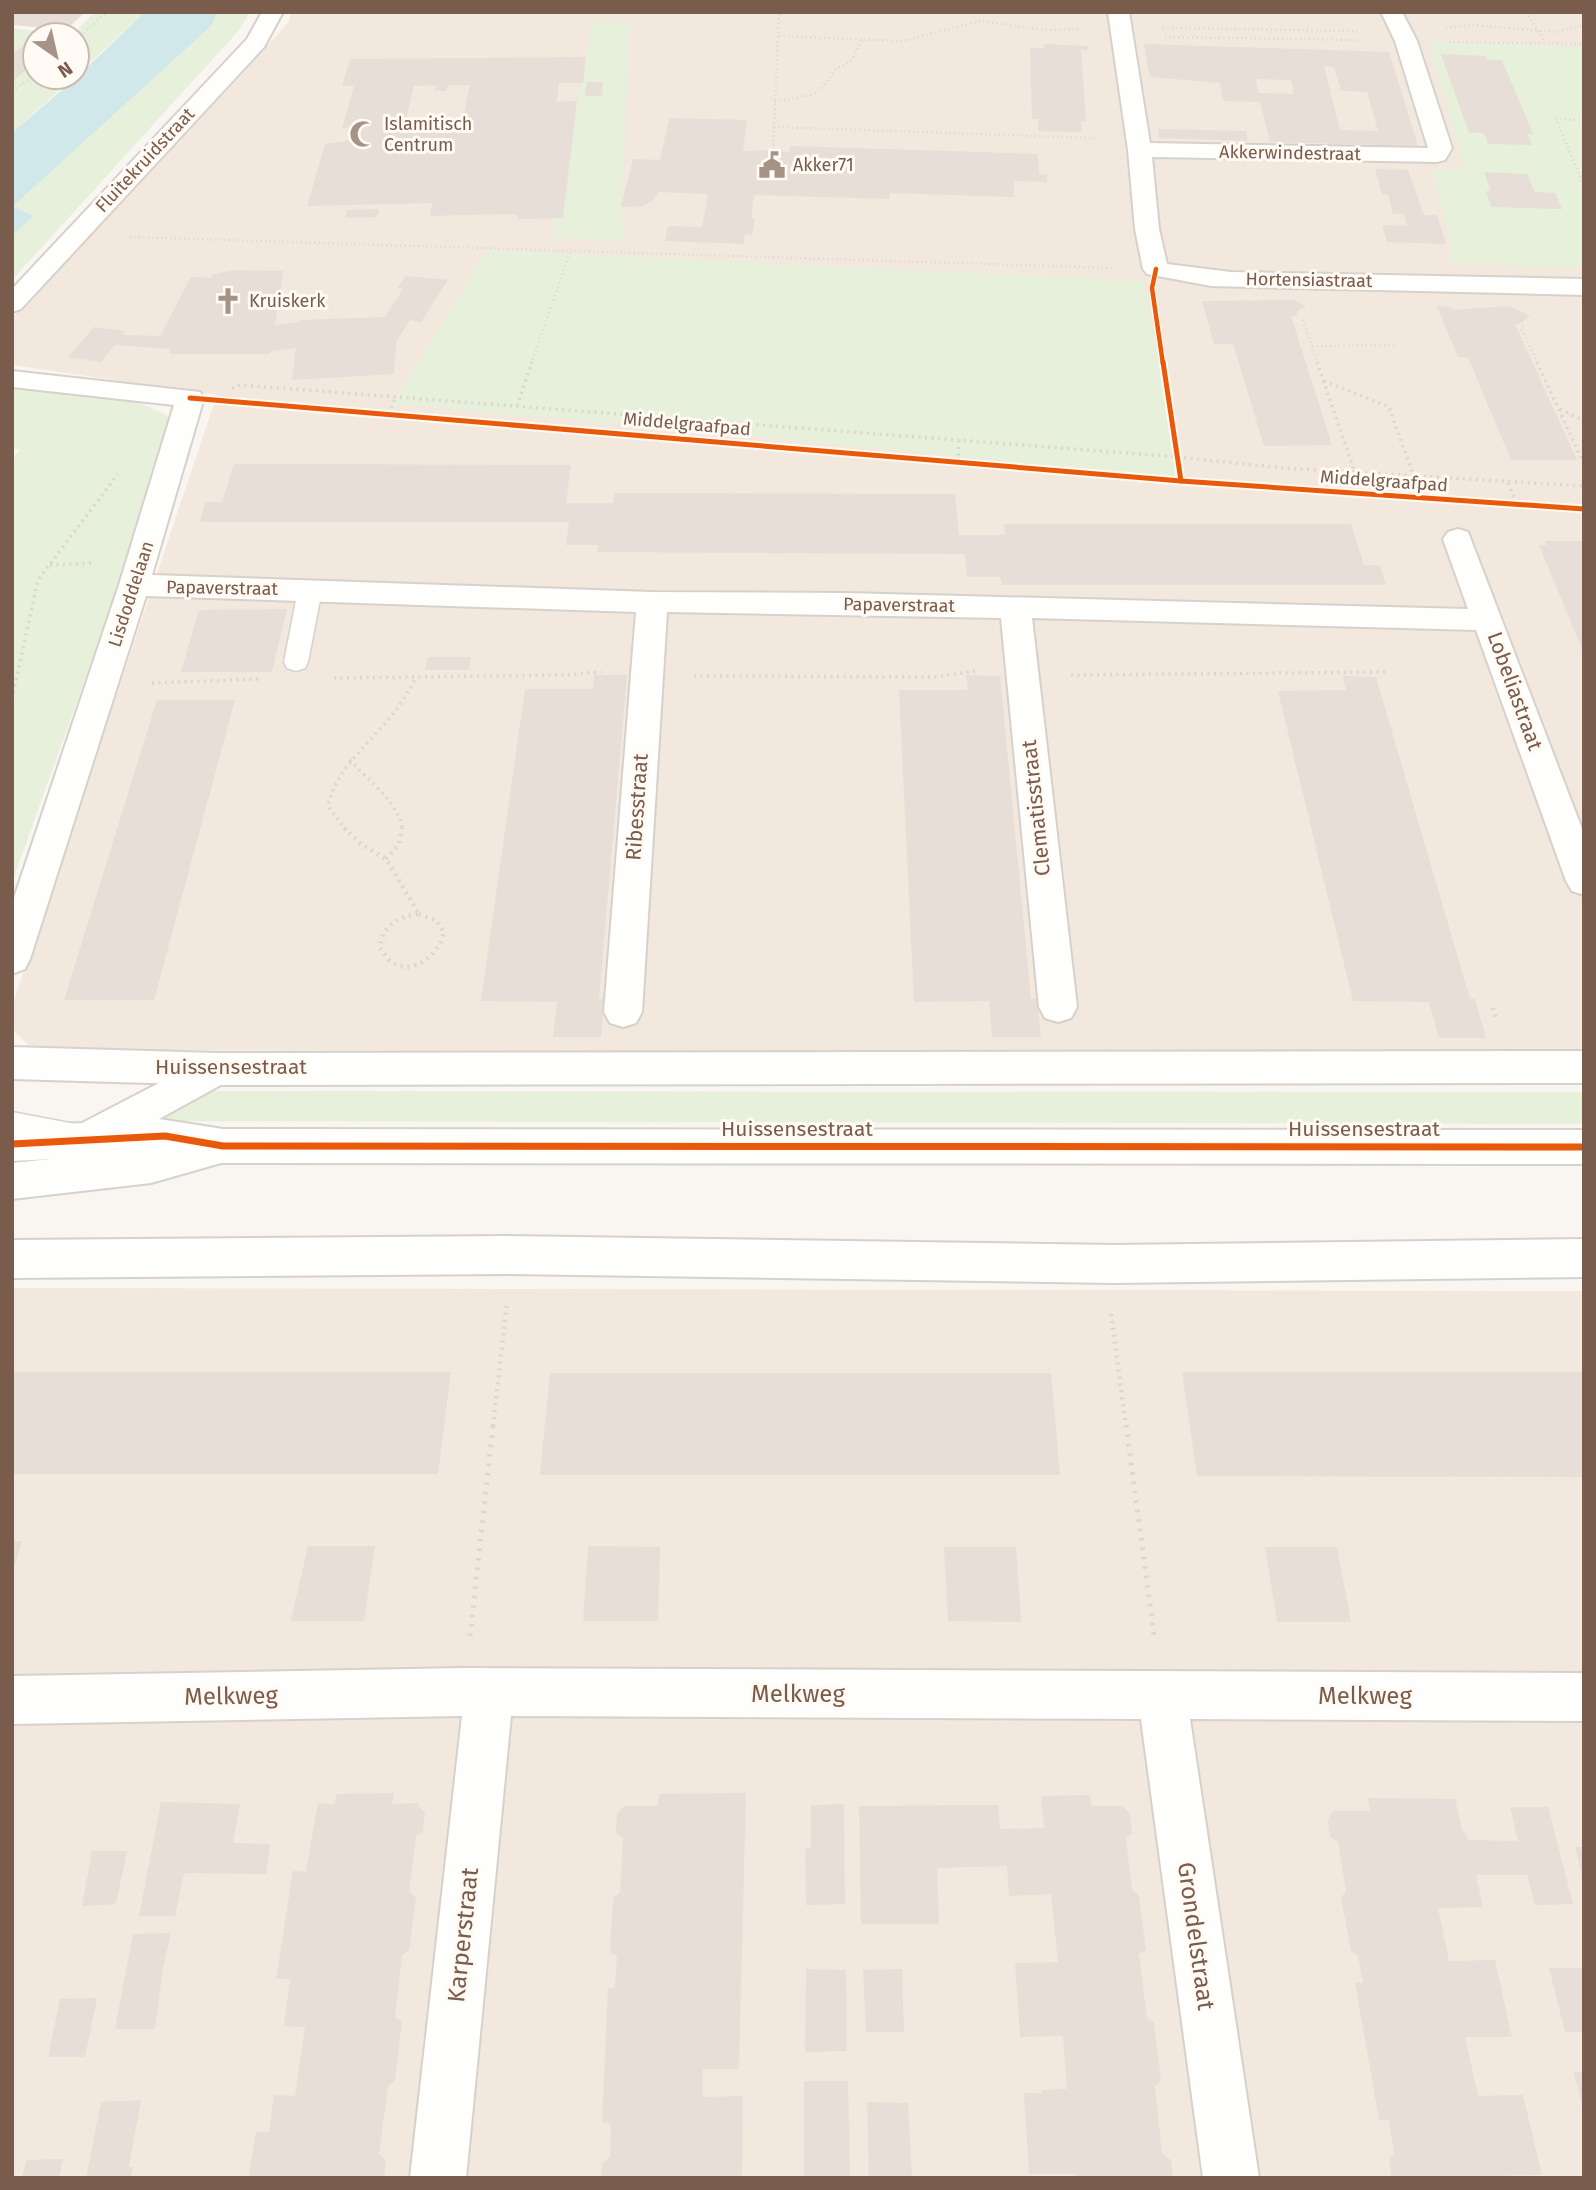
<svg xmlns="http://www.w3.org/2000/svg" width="1596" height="2190" font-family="'Fira Sans',sans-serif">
<rect width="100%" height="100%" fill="#f9f5f0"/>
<g fill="#f2e8de">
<polygon points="291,12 1584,12 1584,1054 48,1050 28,1045 13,1029 13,1003 217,395 12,365 12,318 62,257 281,31 289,21"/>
<polygon points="12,1288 1584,1291 1584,2178 12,2178"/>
</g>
<g fill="#e7f0db">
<polygon points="95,12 145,12 77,74 77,35 35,35 35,77 74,77 12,133 12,28 72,35"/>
<polygon points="217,12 250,12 240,29 12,280 12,236 32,216 12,206 212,25"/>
<polygon points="593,22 630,23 621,216 624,222 623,241 553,238 555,213"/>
<polygon points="1428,41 1584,47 1584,268 1452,263 1451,245 1432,169 1460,170 1465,166"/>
<polygon points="487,250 1144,281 1180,479 669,428 393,404"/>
<polygon points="12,386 140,403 165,414 176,426 12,882 12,462 20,449 12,449"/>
<polygon points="203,1091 1584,1092 1584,1124 167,1121 156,1119"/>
</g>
<polygon fill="#d0e8ea" points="145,12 217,12 212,25 13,206 33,216 12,236 12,133 77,77"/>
<g fill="#e6ded7" fill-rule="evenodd">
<polygon points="12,12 85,12 66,30 12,25"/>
<polygon points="35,36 35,62 12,82 12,55"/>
<polygon points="1044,44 1088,46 1088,50 1081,50 1086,121 1081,121 1081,132 1038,131 1038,119 1032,119 1030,48 1044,48"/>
<path d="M 1144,44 L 1389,52 L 1418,146 L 1270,142 L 1260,102 L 1223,101 L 1220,83 L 1150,77 ZM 1324,66 L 1334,67 L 1341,91 L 1367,92 L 1378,131 L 1340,130 ZM 1256,79 L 1291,80 L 1294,94 L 1258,93 Z"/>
<polygon points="1441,54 1486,56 1487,60 1502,60 1533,134 1527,134 1532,145 1488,144 1484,133 1469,133"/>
<path d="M 586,57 L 583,83 L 559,83 L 557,102 L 577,101 L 563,218 L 517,219 L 518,215 L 505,214 L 430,216 L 432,203 L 307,206 L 325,144 L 353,140 L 356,127 L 342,128 L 354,86 L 342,86 L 350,59 ZM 436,85 L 435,91 L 446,91 L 448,85 L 470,85 L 460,132 L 403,132 L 414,86 Z"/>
<polygon points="587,82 603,82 602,96 585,96"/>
<polygon points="669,118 747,120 743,151 773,150 789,153 790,146 1038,154 1039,174 1047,174 1047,182 1014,181 1014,197 890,193 889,199 754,195 751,218 755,218 752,235 745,234 744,244 665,241 668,226 702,227 708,194 658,192 652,201 643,206 621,207 633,159 660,160"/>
<polygon points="1158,129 1246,131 1248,141 1159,138"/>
<polygon points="1375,169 1408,170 1424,215 1437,215 1446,244 1387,242 1382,225 1407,226 1404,214 1393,214 1388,195 1382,195"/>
<polygon points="1484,172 1527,174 1535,192 1555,193 1562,209 1491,207 1486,191 1491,191"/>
<polygon points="379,209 377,217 345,218 347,210"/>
<polygon points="235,270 283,271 275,325 299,322 299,320 385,317 403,289 397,288 406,276 448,280 421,322 410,320 396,342 394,374 292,380 296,348 271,351 270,354 169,354 171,349 115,345 101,362 68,357 94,327 125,331 122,335 160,336 191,277 211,278 213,274"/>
<polygon points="1295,300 1306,307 1296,312 1298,316 1291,316 1332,445 1264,446 1233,344 1214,344 1202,301"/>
<polygon points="1437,306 1451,307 1452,310 1509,306 1530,316 1519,324 1515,324 1577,460 1511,460 1468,357 1458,357"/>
<polygon points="234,464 571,465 566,503 613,503 614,493 955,494 959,535 1005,535 1004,524 1351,524 1364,565 1380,565 1386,585 1002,585 1000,577 967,577 965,554 597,552 598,545 566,545 569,522 200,522 205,502 222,502"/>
<polygon points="1545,541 1584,541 1584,654 1539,545 1547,545"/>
<polygon points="287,609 272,672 181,672 199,610"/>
<polygon points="428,657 471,657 469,670 425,670"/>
<polygon points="594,675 627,675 599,999 604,999 601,1037 553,1037 557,1002 481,1001 525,689 593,689"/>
<polygon points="966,675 1000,676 1031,999 1037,999 1041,1037 992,1037 989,1001 914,1002 899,690 968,690"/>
<polygon points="1343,676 1376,677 1470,999 1475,999 1486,1038 1439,1038 1429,1002 1353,1001 1278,691 1346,690"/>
<polygon points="157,700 235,700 154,1000 64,1000"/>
<polygon points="12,1372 451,1372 438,1474 12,1474"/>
<polygon points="1182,1372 1584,1372 1584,1477 1197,1476"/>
<polygon points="550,1373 1051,1373 1060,1475 540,1475"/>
<polygon points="12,1541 22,1541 13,1571 12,1571"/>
<polygon points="308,1546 375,1546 364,1621 291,1621"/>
<polygon points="588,1546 660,1547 658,1621 583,1621"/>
<polygon points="944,1547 1016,1547 1021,1622 948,1621"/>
<polygon points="1265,1547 1337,1547 1351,1622 1277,1622"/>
<polygon points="394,1793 392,1804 419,1803 419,1807 425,1812 423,1831 416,1836 409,1892 416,1897 409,1950 402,1955 395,2018 402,2021 395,2080 388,2086 379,2154 386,2160 384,2178 248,2178 256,2132 269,2132 274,2095 295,2096 305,2027 284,2026 290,1979 276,1979 293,1871 306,1872 318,1803 335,1804 336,1794"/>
<polygon points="746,1793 739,2069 703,2069 703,2097 743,2096 742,2178 601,2178 602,2163 610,2157 611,2124 602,2122 608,1988 615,1988 617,1956 610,1952 613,1898 620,1893 623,1838 616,1833 617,1814 624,1806 658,1806 659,1794"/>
<polygon points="1090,1795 1092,1806 1122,1806 1130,1814 1132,1833 1126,1838 1132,1890 1139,1896 1146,1950 1139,1954 1147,2018 1154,2022 1161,2081 1155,2086 1162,2154 1171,2160 1173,2178 1075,2178 1075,2174 1029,2174 1024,2093 1043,2093 1042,2090 1067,2089 1063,2036 1020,2037 1015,1963 1058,1962 1051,1894 1009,1896 1007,1866 937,1868 939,1924 861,1924 859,1806 998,1805 1000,1829 1044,1828 1041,1796"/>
<polygon points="1368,1798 1455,1799 1463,1833 1466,1832 1468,1840 1518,1841 1510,1807 1548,1807 1573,1904 1535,1905 1527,1875 1476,1875 1483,1907 1438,1908 1449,1961 1495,1960 1512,2037 1465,2037 1478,2096 1523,2095 1542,2175 1392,2178 1389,2159 1394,2154 1389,2120 1379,2120 1355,1982 1363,1983 1358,1956 1351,1951 1341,1897 1346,1892 1338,1842 1330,1837 1328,1820 1333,1811 1370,1811"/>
<polygon points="161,1802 240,1804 233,1843 270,1844 266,1874 184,1873 175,1916 139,1916"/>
<polygon points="844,1804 845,1904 806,1905 805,1849 811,1848 811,1805"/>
<polygon points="1575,1847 1584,1847 1584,1879 1583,1879"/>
<polygon points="92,1851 127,1851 116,1904 82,1906"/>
<polygon points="171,1933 163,1968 155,2029 115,2029 133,1934"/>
<polygon points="1549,1968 1584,1968 1584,2032 1565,2032"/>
<polygon points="806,1969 846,1970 847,2051 805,2052"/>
<polygon points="902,1969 904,2032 866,2032 863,1970"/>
<polygon points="97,1998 85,2057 48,2057 60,1999"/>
<polygon points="1574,2072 1584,2072 1584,2109 1583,2109"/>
<polygon points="804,2081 848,2081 850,2178 804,2178"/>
<polygon points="141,2100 129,2167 133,2167 131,2178 86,2178 101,2102"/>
<polygon points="867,2102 908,2103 912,2178 869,2178"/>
<polygon points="63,2159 59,2178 22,2178 26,2160"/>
</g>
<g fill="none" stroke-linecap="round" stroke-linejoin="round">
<defs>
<g id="service">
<polygon points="310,582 318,584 322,590 308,662 305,668 296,671 287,668 284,662 298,590 302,584"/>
<polygon points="12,1112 75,1124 79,1133 75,1142 64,1146 12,1138"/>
</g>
<g id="minor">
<polygon points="262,12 283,12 264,47 21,309 12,312 12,289 247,39"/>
<polygon points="1108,12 1129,12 1150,143 1428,148 1395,41 1381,12 1402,12 1417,41 1452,148 1445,160 1437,162 1152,157 1159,229 1167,264 1231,272 1584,279 1584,295 1211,286 1147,274 1143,269 1135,229 1128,150"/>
<polygon points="12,371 200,392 204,398 152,575 652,592 846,593 1468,609 1443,539 1448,532 1458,529 1468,532 1584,834 1584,895 1572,891 1566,881 1476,630 1032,618 1077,1007 1071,1018 1058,1022 1045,1018 1039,1007 1001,618 667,612 642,1012 636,1023 623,1027 610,1023 604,1012 636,612 146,596 30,959 25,969 12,974 12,904 119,585 174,405 12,387"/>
<polygon points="12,1047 217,1053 1584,1051 1584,1083 217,1085 12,1079"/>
<polygon points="507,1236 1114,1245 1584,1239 1584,1277 1114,1283 507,1274 12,1278 12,1240"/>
<polygon points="464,1668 1584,1673 1584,1721 1190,1719 1259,2178 1203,2178 1141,1719 511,1716 466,2178 410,2178 462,1716 12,1724 12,1676"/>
</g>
<polygon id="tertiary" points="217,1053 230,1058 236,1069 230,1080 159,1119 223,1129 1584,1130 1584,1164 221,1163 151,1183 12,1199 12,1163 51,1159 12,1161 12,1127 82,1123"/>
</defs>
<use href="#service" stroke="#d7d1cb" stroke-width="3"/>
<use href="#minor" stroke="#d7d1cb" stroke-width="4"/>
<use href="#tertiary" stroke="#d7d1cb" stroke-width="4"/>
<g stroke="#dcd5d0" stroke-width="2.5" stroke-dasharray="1 3.5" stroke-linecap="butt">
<polyline points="1526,12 1545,42"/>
<polyline points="1163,28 1357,31"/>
<polyline points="1446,28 1473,25 1555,32 1584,25"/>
<polyline points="779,36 903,41 980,21 1045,30 1081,29"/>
<polyline points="1165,37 1359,40"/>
<polyline points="77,39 107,12"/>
<polyline points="1449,42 1584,44"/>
<polyline points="12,91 35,75"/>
<polyline points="775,102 811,95 820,90 835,70 852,60 862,40"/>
<polyline points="1584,120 1556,119 1584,187"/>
<polyline points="774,127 1095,138"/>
<polyline points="773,150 779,12"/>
<polyline points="130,237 1112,268"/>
<polyline points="1303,320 1318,364"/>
<polyline points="1523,326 1521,328 1538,364"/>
<polyline points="1312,346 1395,345"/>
<polyline points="531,364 571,249"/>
</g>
<g stroke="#dcd5d0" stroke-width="3.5" stroke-dasharray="2 4.5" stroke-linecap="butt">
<polyline points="1317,362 1355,473"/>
<polyline points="1537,362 1584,464"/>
<polyline points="1324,381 1389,407 1414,477"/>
<polyline points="232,388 241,385 1177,457 1283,468 1584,486"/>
<polyline points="517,406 532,362"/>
<polyline points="1560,409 1584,421"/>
<polyline points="389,414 396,396"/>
<polyline points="958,462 959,441"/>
<polyline points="1508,483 1517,505"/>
<polyline points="50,565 94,563"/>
<polyline points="1071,675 1388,672"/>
<polyline points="694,676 937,677 975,671"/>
<polyline points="334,678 564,675 601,672"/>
<polyline points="152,683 259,679"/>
<polyline points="12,699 38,580 118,474"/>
<path d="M 350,760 C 369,782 397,800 403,830"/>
<path d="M 346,830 L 328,806 C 336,769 365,748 388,720 C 399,707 408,693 416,678"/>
</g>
<g stroke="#dcd5d0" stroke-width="4.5" stroke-dasharray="2 5" stroke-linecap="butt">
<polyline points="344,828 361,844 386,859 419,914"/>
<polyline points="386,859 399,844 402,828"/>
<path d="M 419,914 L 437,921 L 444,932 C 440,953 414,977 391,962 C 387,959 383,952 380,948 C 382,925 398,917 419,914 Z"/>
<polyline points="1493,1008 1496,1020"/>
<polyline points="1111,1314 1126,1426"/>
<polyline points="493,1426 507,1303"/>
</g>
<g stroke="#dcd5d0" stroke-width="5" stroke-dasharray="2.5 7" stroke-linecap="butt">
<polyline points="1126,1425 1155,1642"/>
<polyline points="470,1636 493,1425"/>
</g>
<use href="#service" fill="#fefefd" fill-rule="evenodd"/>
<use href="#minor" fill="#fefefd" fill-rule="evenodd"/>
<use href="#tertiary" fill="#fefefd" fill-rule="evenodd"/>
<defs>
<polyline id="cycleway-far2" points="1156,269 1152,288 1163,364"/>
<g id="cycleway-far1">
<polyline points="1163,362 1181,481"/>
<polyline points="190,398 1181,481 1584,509"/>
</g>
<polyline id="cycleway" points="12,1144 165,1136 223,1146 1584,1147"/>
</defs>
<use href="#cycleway-far2" stroke="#fffaf3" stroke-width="7"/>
<use href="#cycleway-far1" stroke="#fffaf3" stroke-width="9"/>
<use href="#cycleway" stroke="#fffaf3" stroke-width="11"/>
<use href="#cycleway-far2" stroke="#e8590c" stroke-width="4.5"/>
<use href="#cycleway-far1" stroke="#e8590c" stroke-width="5"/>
<use href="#cycleway" stroke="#e8590c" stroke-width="7"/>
</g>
<defs>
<symbol id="mosque-bare" viewBox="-9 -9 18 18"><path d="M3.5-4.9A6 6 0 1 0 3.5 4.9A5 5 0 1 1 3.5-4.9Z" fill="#a69286" stroke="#fffaf3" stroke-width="2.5" paint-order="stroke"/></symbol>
<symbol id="civic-bare" viewBox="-9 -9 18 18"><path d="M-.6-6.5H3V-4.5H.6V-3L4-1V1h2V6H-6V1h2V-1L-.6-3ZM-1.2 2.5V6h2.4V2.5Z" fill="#a69286" stroke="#fffaf3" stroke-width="2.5" paint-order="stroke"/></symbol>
<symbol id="church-bare" viewBox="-9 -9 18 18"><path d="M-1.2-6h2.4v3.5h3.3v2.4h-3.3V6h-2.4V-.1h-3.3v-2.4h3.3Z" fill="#a69286" stroke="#fffaf3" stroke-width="2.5" paint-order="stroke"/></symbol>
</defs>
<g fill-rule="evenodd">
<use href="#mosque-bare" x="344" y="115" width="38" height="38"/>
<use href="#civic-bare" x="753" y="146" width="38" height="38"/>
<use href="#church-bare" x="209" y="282" width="38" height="38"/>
</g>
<g text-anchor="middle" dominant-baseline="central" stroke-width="6" stroke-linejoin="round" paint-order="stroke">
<g font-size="18" fill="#7a5c4d" stroke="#fffaf3" text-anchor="start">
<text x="384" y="124">Islamitisch<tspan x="384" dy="21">Centrum</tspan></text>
<text x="793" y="165">Akker71</text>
<text x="249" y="301">Kruiskerk</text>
</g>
<g font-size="18" fill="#7a5c4d" stroke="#fffaf3">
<text transform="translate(1290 153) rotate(1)">Akkerwindestraat</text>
<text transform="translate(145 160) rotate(-47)">Fluitekruidstraat</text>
<text transform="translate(1309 280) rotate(1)">Hortensiastraat</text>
<text transform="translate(687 424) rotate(5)">Middelgraafpad</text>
<text transform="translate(1384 481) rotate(4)">Middelgraafpad</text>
<text transform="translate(222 588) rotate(1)">Papaverstraat</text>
<text transform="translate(131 594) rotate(-72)">Lisdoddelaan</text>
<text transform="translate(899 605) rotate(1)">Papaverstraat</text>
</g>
<g font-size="21" fill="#7a5c4d" stroke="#fffaf3">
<text transform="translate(1515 691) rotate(70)">Lobeliastraat</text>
<text transform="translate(637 807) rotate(-86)">Ribesstraat</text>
<text transform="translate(1036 808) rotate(-96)">Clematisstraat</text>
<text x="231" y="1067">Huissensestraat</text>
<text x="797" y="1129">Huissensestraat</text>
<text x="1364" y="1129">Huissensestraat</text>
</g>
<g font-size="24" fill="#7a5c4d" stroke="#fffaf3">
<text x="798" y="1694">Melkweg</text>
<text transform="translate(231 1696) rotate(-1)">Melkweg</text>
<text x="1365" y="1696">Melkweg</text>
<text transform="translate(463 1935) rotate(-84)">Karperstraat</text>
<text transform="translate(1196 1936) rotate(82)">Grondelstraat</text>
</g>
</g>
<rect width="1596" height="2190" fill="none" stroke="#7a5c4d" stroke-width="28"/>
<g transform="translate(56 56) rotate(146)"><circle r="33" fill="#fffaf3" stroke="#cabbb1" stroke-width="2"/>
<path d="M0-5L12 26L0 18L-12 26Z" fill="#a69286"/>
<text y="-10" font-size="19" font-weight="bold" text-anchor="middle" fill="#7a5c4d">N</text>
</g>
</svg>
